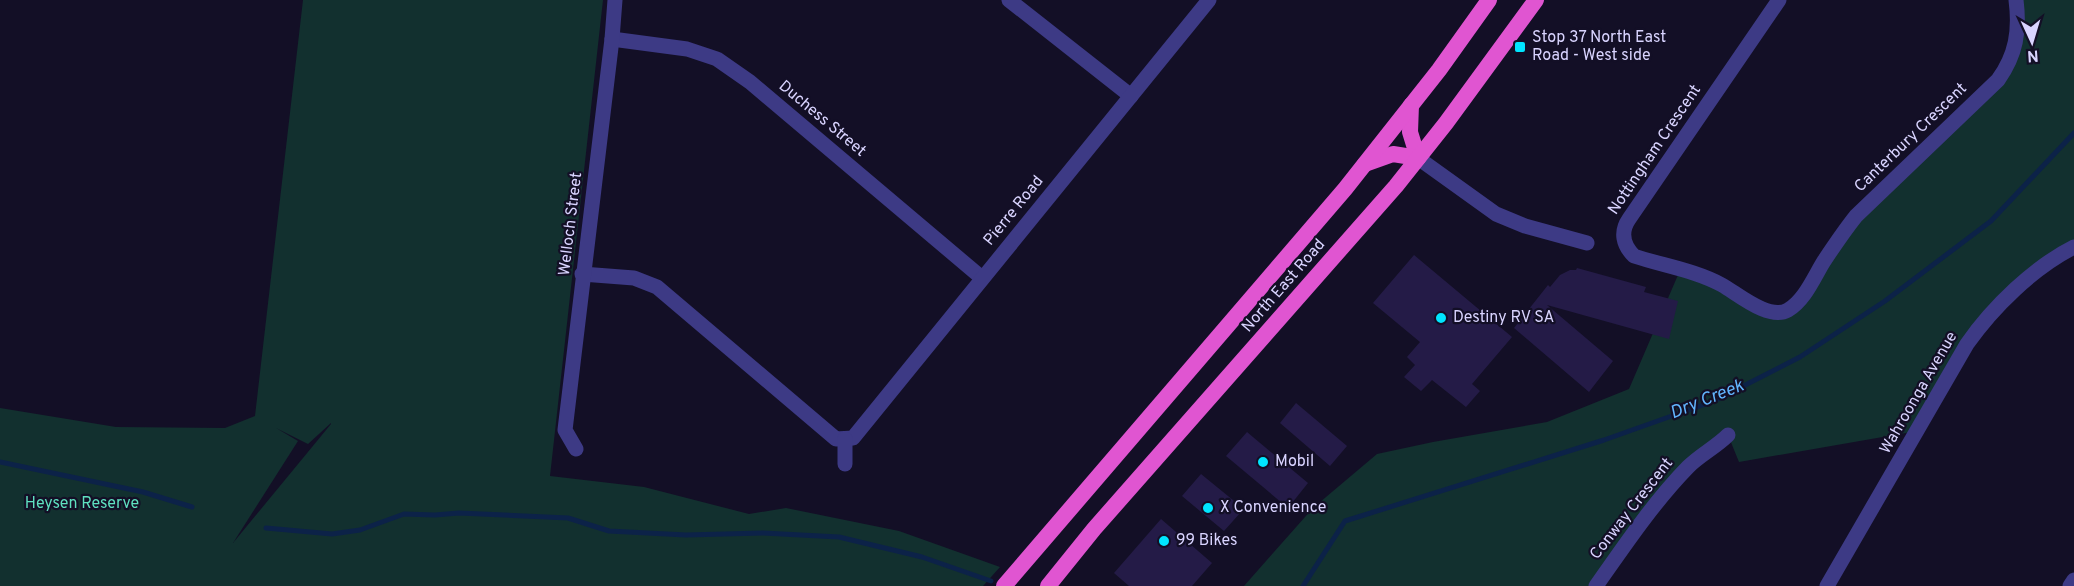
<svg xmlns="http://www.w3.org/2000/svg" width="2074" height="586" font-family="Overpass,sans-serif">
<rect width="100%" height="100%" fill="#130f26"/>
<g fill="#12302f" fill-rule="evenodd">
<path d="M 303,0 L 603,0 L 550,476 L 644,487 L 749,514 L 786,508 L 899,531 L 1000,567 L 983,586 L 0,586 L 0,408 L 116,427 L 225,428 L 255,416 ZM 331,423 L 331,424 L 233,543 L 298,441 L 276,428 L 308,444 Z"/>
<polygon points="2016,0 2074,0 2074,247 1989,316 1917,431 1739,462 1728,435 1700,457 1596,586 1244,586 1313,508 1377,454 1433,442 1547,422 1629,389 1681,268 1786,311 1838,240 2004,71"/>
</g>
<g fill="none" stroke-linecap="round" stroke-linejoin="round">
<g stroke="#0c2248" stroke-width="5">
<polyline points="0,462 143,492 192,507"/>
<polyline points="266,528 332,534 360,530 404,514 435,515 459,513 568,518 609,531 686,535 763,533 839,537 922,557 991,581"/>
<polyline points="1303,586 1345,521 1604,440 1714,401 1800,357 1885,301 1991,221 2074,133"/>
</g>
</g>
<g fill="#241b47">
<polygon points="1414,255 1512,337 1472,384 1480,391 1466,407 1432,380 1421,391 1404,377 1415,365 1407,357 1420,342 1373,303"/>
<polygon points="1577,268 1646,287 1644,292 1678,301 1669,339 1547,305 1613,361 1589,392 1514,328 1548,285 1550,287 1560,275 1570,270 1576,270"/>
<polygon points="1296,403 1347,446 1330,466 1280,423"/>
<polygon points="1247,432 1308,483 1288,508 1226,456"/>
<polygon points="1201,474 1239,505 1236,508 1241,512 1224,531 1182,496"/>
<polygon points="1161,519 1212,563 1192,586 1129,586 1114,573"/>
</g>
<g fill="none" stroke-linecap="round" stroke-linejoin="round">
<g stroke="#3d3a85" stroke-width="15">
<polyline points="1009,0 1131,96"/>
<path d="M 1779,0 L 1629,219 C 1620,232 1623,245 1634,256 C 1664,266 1694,270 1722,285 C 1738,294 1769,321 1788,310 C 1805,300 1814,277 1824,261 C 1834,246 1844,231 1856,216 L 1998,80 C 2016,55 2020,31 2016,0"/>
<polyline points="612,39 687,49 717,59 750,82 982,278"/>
<polyline points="1418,158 1496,214 1525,226 1587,243"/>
<polyline points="582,274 634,278 657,287 836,439 853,438 1209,0"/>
<polyline points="576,449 565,430 612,39 615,0"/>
<polyline points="845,464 845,439"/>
<path d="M 1596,586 C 1625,545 1653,503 1688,467 C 1700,455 1716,447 1728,435"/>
<path d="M 1827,586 L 1967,344 C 1993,307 2034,267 2074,247"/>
<polyline points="2070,586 2074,580"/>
</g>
<g stroke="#e055d1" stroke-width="16">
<polyline points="1411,105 1410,132 1418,158"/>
<polyline points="1365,164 1393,154 1418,158"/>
<polyline points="1004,586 1345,189 1439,70 1489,0"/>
<polyline points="1048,586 1094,529 1396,186 1446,123 1536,0"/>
</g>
</g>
<g fill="#00e5ff" stroke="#130f26" stroke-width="2">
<rect x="1514" y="41" width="12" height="12" rx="3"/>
<circle cx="1441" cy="318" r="6"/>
<circle cx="1263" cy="462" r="6"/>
<circle cx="1208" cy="508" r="6"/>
<circle cx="1164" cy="541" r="6"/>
</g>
<g text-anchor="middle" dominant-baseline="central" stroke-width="4.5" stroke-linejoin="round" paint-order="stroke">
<g font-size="16" fill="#d9d4ff" stroke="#130f26" text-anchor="start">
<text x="1532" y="38">Stop 37 North East<tspan x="1532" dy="18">Road - West side</tspan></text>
<text x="1453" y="318">Destiny RV SA</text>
<text x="1275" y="462">Mobil</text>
<text x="1220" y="508">X Convenience</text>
<text x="1176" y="541">99 Bikes</text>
</g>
<g font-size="16" fill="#d9d4ff" stroke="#130f26">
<text transform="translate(822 119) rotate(40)">Duchess Street</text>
<text transform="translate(1911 138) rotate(-44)">Canterbury Crescent</text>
<text transform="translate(1655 150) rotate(-56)">Nottingham Crescent</text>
<text transform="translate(1014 211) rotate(-51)">Pierre Road</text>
<text transform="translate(571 224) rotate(-83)">Welloch Street</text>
<text transform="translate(1284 286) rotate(-49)">North East Road</text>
<text transform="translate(1919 393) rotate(-60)">Wahroonga Avenue</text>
<text transform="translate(1632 509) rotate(-52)">Conway Crescent</text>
</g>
<g font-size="16" fill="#5fe0c0" stroke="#130f26">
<text x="82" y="504">Heysen Reserve</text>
</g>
<g font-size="18" font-style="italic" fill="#62b6ff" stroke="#130f26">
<text transform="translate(1707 400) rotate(-22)">Dry Creek</text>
</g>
</g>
<g transform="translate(2032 42) rotate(176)" stroke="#130f26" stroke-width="4.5" paint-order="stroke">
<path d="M0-4.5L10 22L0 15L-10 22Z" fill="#d9d4ff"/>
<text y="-9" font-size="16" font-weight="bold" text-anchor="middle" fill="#d9d4ff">N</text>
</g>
</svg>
